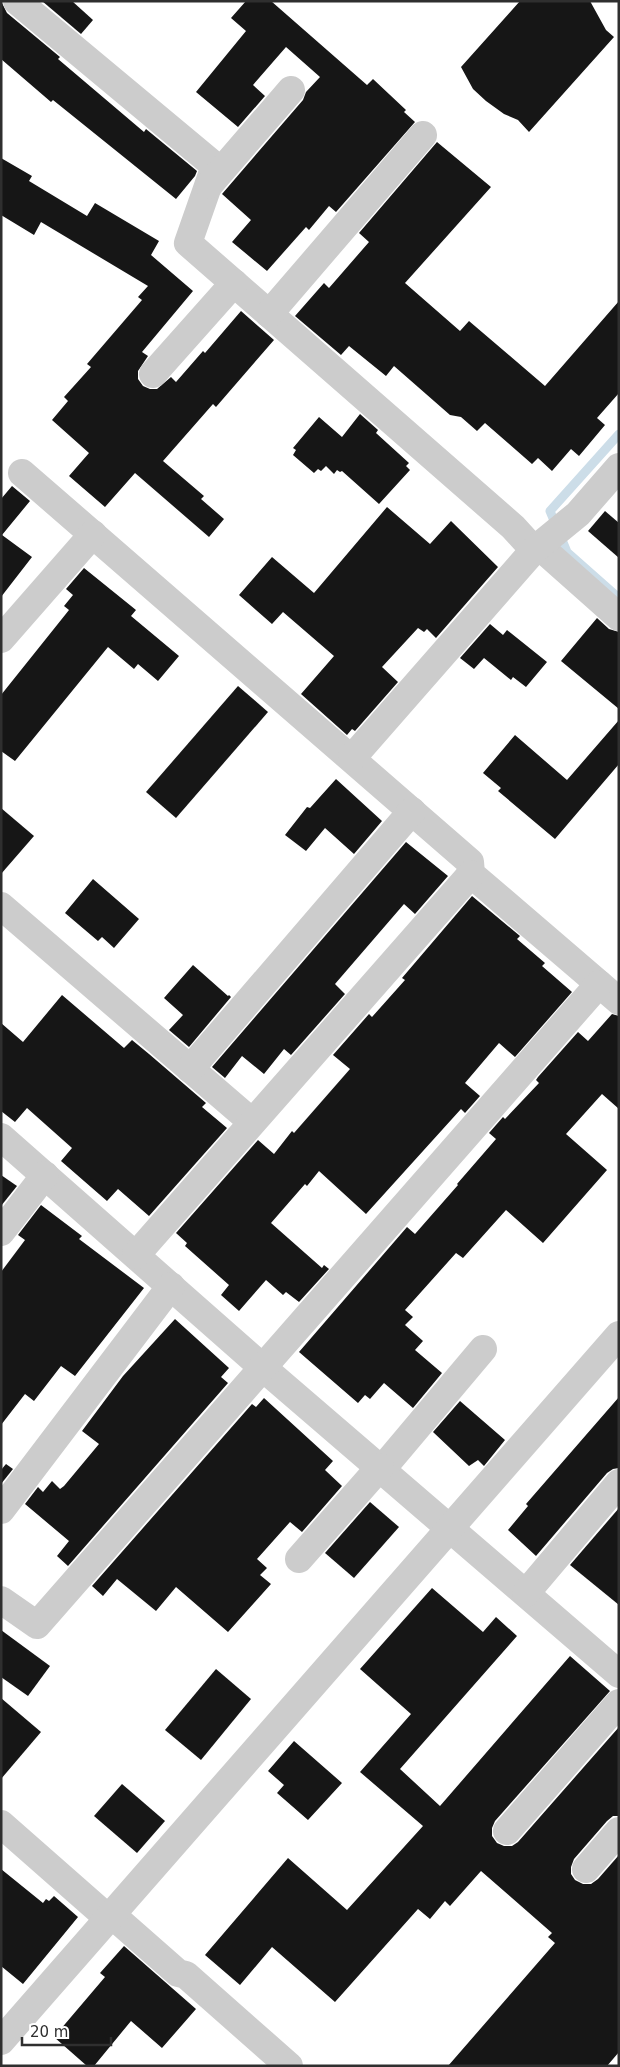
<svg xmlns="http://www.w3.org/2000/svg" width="620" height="2067" font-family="'DejaVu Sans',sans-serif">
<rect width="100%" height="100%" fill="#fff"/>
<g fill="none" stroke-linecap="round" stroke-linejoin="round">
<polyline stroke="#ccdde8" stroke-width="9" points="619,434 550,511 567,552 619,598"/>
</g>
<g fill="#161616">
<polygon points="1,1 7,13 60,57 58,59 144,132 146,129 197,171 195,176 176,199 53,100 51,102 1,59"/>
<polygon points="42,1 72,1 93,20 81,34"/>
<polygon points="246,1 271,1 367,85 373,79 406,110 404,112 415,122 336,212 329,206 309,230 306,227 267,271 232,242 251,220 222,194 303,100 306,92 320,77 286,47 253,85 265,96 238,127 196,92 246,31 231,18"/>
<polygon points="520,1 590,1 606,30 614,37 529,132 518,120 504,114 486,101 473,89 461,67"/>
<polygon points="437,142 491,187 405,283 460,331 469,321 545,386 619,301 619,393 597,418 605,425 579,456 571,449 552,471 538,458 532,464 485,423 477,431 461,417 450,415 394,366 386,376 349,346 341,355 295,316 324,283 329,288 369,242 359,233"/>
<polygon points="1,158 32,176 29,181 87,216 95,203 159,241 151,255 193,291 142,352 148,356 138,371 138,379 143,386 150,389 157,389 171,377 176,382 203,351 205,353 241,311 274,340 216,407 213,404 163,461 204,496 201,499 224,519 209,537 135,473 105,507 69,476 89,453 52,420 68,401 64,397 91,367 87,364 142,300 138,297 148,286 41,222 34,235 1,215"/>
<polygon points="360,414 378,430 376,433 409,463 406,466 410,470 379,504 342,471 340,472 337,470 334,474 326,466 321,471 318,469 314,473 293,455 296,450 293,448 319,417 342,437"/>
<polygon points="12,486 30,501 2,535 32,557 1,597 1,499"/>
<polygon points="387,507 430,544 451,521 498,567 436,638 427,629 424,632 418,628 382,667 398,682 355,731 352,729 347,735 301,694 334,656 283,612 272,624 239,595 272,557 314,593"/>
<polygon points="605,511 619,523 619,558 588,531"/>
<polygon points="84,568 136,610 131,616 179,656 158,681 138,664 134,669 108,647 15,761 1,751 1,695 69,610 64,606 73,595 66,589"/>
<polygon points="597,618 609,629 619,632 619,709 561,661"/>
<polygon points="490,624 503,635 507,630 547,662 526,687 513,677 511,680 484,658 474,669 460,658"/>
<polygon points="238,686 268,712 176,818 146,792"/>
<polygon points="619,720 619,764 555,839 498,791 501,788 483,773 515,735 567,780"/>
<polygon points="336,779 382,821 354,854 325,828 306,851 285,835 307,807 310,808"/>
<polygon points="1,808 34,836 1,874"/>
<polygon points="406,842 448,876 415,914 404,904 335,984 345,994 291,1055 284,1049 264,1074 242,1056 225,1078 212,1067"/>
<polygon points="93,879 139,919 114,948 102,937 98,941 65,913"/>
<polygon points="472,896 520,936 517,939 545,963 542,966 572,992 515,1057 499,1043 465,1083 480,1096 465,1113 461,1109 366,1214 319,1171 307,1186 305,1184 271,1223 322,1268 324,1265 329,1269 299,1302 286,1292 283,1295 266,1280 239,1311 221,1295 229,1285 185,1246 187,1243 176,1233 258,1140 274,1154 292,1131 294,1133 350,1069 333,1055 369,1014 372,1017 405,980 402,978"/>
<polygon points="193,965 228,996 229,995 231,997 189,1047 169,1030 183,1015 164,998"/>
<polygon points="62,995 124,1048 132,1040 149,1054 206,1103 202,1107 227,1128 149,1216 118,1189 107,1201 61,1161 72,1148 27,1108 15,1122 1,1111 1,1023 23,1042"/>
<polygon points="612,1014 619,1016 619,1109 602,1094 566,1134 607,1170 543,1243 506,1210 463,1258 456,1253 405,1310 413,1317 405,1325 423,1341 415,1350 442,1373 413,1408 384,1383 370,1399 365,1395 358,1403 299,1352 407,1227 415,1234 458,1185 457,1184 496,1139 489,1133 503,1117 505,1119 539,1083 536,1080 538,1077 578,1032 588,1041"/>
<polygon points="1,1175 17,1186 1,1206"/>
<polygon points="41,1205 82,1236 79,1239 144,1288 75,1376 61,1366 34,1401 25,1394 1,1425 1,1272 25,1240 18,1235"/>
<polygon points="175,1319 229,1368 221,1377 228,1383 68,1566 57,1556 69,1541 25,1504 38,1487 43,1492 52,1481 60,1489 64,1486 99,1444 82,1431 123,1376"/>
<polygon points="619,1397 619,1468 613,1469 607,1473 536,1556 508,1530 528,1506 526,1504"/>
<polygon points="264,1398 333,1461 325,1470 342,1486 302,1532 290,1522 257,1559 267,1568 260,1575 271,1584 228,1632 176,1587 156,1611 117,1579 103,1596 92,1586 252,1404 256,1407"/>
<polygon points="460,1401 505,1440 484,1466 478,1460 469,1466 433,1432"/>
<polygon points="6,1464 13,1469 1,1484 1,1470"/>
<polygon points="370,1502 399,1527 354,1578 325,1553"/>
<polygon points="619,1508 619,1605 570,1565"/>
<polygon points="432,1588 483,1632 496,1617 517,1636 400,1769 440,1806 570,1656 610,1691 495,1821 492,1828 492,1836 497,1843 504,1846 512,1846 518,1842 619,1727 619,1816 613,1816 607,1821 574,1859 571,1867 571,1874 575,1880 583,1884 591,1884 598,1879 619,1855 619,2052 607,2066 448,2066 555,1943 548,1937 552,1933 481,1871 450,1906 445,1901 430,1919 418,1909 335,2002 272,1947 240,1985 205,1955 288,1858 347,1910 423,1826 360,1772 411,1714 360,1669"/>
<polygon points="1,1630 50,1666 28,1696 1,1677"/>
<polygon points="216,1669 251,1699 201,1760 165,1730"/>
<polygon points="1,1698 41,1732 1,1779"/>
<polygon points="294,1741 342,1783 308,1820 277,1793 284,1785 268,1771"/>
<polygon points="122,1784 165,1821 137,1853 94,1816"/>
<polygon points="1,1869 43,1903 46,1899 49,1901 54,1896 78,1917 23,1984 1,1966"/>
<polygon points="124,1946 196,2009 162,2048 131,2021 94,2066 87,2066 54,2037 105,1977 100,1973"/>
</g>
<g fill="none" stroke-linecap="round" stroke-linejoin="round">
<g stroke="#ccc" stroke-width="28">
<polyline points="17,1 215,166 188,243 513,527 534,550"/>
<polyline points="209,185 291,90"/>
<polyline points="269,314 423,135"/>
<polyline points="153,374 234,283"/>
<polyline points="22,473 470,862 471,874 619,1001"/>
<polyline points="539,546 619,617"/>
<polyline points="1,639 93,534"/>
<polyline points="352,758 534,550 578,514 619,467"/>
<polyline points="1,906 252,1122"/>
<polyline points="190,1069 412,811"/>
<polyline points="1,1137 262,1367 619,1674"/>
<polyline points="1,1232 45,1175"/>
<polyline points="136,1255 471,874"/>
<polyline points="382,1469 483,1349"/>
<polyline points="1,1510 171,1286"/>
<polyline points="299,1559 380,1467"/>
<polyline points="526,1593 619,1483"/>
<polyline points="1,1600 37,1625 599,984"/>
<polyline points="1,1824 109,1919"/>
<polyline points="507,1831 619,1703"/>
<polyline points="586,1869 619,1831"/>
<polyline points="112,1915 178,1973 186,1975 289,2066"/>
<polyline points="1,2041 619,1335"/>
</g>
</g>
<rect width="620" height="2067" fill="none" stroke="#2f2f2f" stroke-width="5"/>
<path d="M22 2037v8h89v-8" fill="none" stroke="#2f2f2f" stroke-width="2.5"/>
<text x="30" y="2037" font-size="15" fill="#2f2f2f" stroke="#ffffff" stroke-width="4" paint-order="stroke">20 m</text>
</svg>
